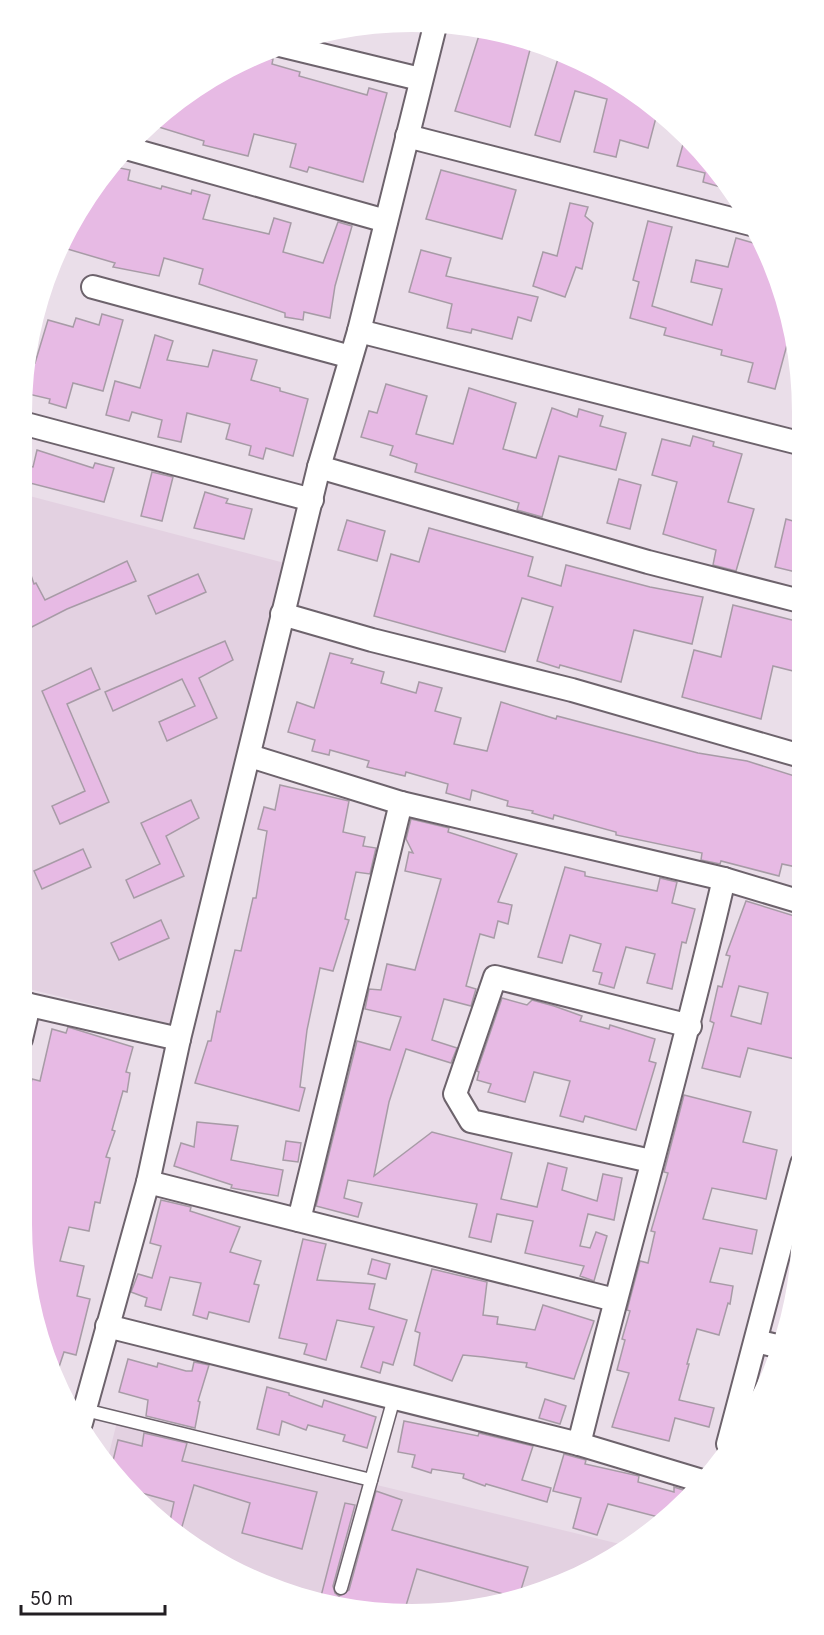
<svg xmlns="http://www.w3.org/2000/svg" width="824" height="1635" font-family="Inter,sans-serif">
<rect width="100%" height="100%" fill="#eadee9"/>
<g fill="#e3d1e1">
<polygon points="22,494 300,567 187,1028 21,987"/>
<polygon points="117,1422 624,1545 585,1574 463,1611 335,1606 216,1561 106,1465"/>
</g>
<g fill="#e7bae4" stroke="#a79ba6" stroke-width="1.5" fill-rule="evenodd">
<polygon points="481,29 513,34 532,42 510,127 455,111"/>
<polygon points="560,52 585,61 650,102 658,110 648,148 620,140 616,157 594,152 607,99 575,91 560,142 535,135"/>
<polygon points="258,55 273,59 272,64 300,72 299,76 367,95 369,88 387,93 363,182 309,167 307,172 290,167 296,144 254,134 248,156 203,145 204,141 149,124 216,74"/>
<polygon points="685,137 722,174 731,190 703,182 705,173 677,166"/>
<polygon points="110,166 130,170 128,180 161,189 162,186 191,194 192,190 210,195 203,219 269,234 274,218 291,223 283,252 323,263 338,222 352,226 335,286 330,318 304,312 303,320 285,317 285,313 199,284 203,269 164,258 159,276 113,267 115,263 64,248 70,225 96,183 105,185"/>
<polygon points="441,170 516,190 502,239 426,219"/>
<polygon points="570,203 588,207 585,216 593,223 582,269 576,267 565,297 533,286 543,252 557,256"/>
<polygon points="648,221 672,227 652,306 712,325 722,289 691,282 696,260 728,267 736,238 764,246 773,263 791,330 775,389 748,382 753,363 721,355 722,350 664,335 666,328 630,318 639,282 633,280"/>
<polygon points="421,250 451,258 446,276 538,297 531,321 518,317 512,339 472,329 471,333 447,328 452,304 409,292"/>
<polygon points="102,314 123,320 103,391 73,383 66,408 49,403 50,399 24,393 31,362 35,363 48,320 73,327 76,318 99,325"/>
<polygon points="155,335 173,341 167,360 208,367 213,350 239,356 257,360 251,380 280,388 280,391 308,399 293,456 266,448 263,459 249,455 251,446 226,439 230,424 187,413 181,442 158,437 162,420 132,412 129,421 106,415 115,381 140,388"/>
<polygon points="386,384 427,396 416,434 453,444 469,388 516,403 503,449 536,458 552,408 577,417 579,409 603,416 600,426 626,433 616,470 559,456 542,517 517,510 519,503 415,472 417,464 390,455 393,446 361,437 369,411 377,413"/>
<polygon points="693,436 714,442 713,446 742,454 728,502 754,509 736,571 713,565 716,550 663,534 677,482 652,475 662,439 690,446"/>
<polygon points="37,450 93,468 95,463 114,468 104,502 22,481 22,465 33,467"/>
<polygon points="152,472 173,477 162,521 141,516"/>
<polygon points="619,479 641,485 630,529 607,523"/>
<polygon points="205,492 228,499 226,503 252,509 244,539 194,528"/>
<polygon points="786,519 800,523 800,573 775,567"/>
<polygon points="347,520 385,531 377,561 338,550"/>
<polygon points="429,528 533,557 528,576 561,586 566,565 650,587 703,597 692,644 634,630 621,682 560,665 559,668 537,661 553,607 522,598 505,652 374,616 391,554 419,562"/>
<polygon points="22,555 24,555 34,584 36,583 45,600 127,561 136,581 67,609 22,632"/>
<polygon points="198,574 206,592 156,614 148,596"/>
<polygon points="733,605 800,622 801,673 773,666 761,719 682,697 694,650 721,657"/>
<polygon points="225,641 233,660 199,678 217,718 167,741 159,722 195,706 182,679 113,711 105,692"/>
<polygon points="330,653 353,659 351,663 384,672 381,683 416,693 419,682 442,688 435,711 461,718 454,744 487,751 501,702 556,719 557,716 698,753 747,761 801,778 801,868 782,864 779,876 721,861 720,864 701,860 702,853 616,835 616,832 554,815 553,819 532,813 533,811 507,806 508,801 472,790 470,800 446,793 448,784 406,772 405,776 367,767 369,761 330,750 329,755 312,751 315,740 288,732 297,702 314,708"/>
<polygon points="91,668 100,689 67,704 109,802 60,824 52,806 85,791 42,691"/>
<polygon points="280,785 349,801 343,832 365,837 363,846 376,848 370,874 356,872 345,919 349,920 333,971 320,968 307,1030 300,1087 305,1088 299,1111 195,1083 208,1041 211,1041 217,1011 220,1012 235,950 241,951 253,898 256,898 267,831 258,829 264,807 275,810"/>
<polygon points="191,800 199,818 166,836 184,876 134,898 126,880 160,864 141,823"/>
<polygon points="411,819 449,828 448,832 517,854 498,902 512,905 508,924 498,921 494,938 480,934 466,986 476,989 471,1006 444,999 432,1040 457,1048 451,1063 406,1049 389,1102 374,1176 432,1132 512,1153 501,1199 537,1207 548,1163 567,1168 562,1190 597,1201 603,1174 622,1178 614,1220 588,1214 580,1246 590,1248 596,1232 607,1236 594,1281 580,1276 584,1266 525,1253 533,1221 497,1214 491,1242 469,1237 477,1204 348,1180 344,1198 362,1203 358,1217 316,1206 357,1041 390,1050 401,1017 365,1009 369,989 381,990 387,964 415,970 441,879 405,871 409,852 413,853 406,839"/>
<polygon points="83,849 91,867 42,889 34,871"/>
<polygon points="565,867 585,872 585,876 657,891 660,878 677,882 672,903 695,909 686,943 682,942 672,989 647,983 655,954 626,947 614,988 599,984 602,973 593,971 601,944 570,935 562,963 538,957"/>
<path d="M 746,901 L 801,918 L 802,1033 L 795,1059 L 748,1048 L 740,1077 L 702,1068 L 714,1023 L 710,1021 L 718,986 L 722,987 L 730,956 L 726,955 ZM 739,986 L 768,993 L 761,1024 L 731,1016 Z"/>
<polygon points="161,920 169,938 119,960 111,943"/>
<polygon points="502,998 527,1005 532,1000 554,1006 582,1016 580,1021 609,1029 610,1025 655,1039 649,1061 656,1063 636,1130 585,1116 583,1122 560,1116 570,1081 534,1072 525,1102 488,1092 491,1084 477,1080 479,1072 477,1071"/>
<polygon points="68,1027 133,1047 126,1072 130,1073 127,1092 123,1091 112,1130 115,1131 106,1157 110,1158 100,1203 95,1202 89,1231 69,1227 60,1261 84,1266 77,1296 90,1299 76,1355 64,1352 56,1376 42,1349 21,1223 21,1122 32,1079 40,1081 52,1029 66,1033"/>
<polygon points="684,1095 751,1112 743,1142 777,1150 766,1199 712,1188 703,1219 757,1230 752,1254 720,1248 710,1282 733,1286 730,1304 728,1303 719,1335 697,1329 687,1364 689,1364 679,1400 714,1408 709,1427 675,1418 669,1441 612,1427 629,1373 617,1370 625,1340 622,1339 630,1311 627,1310 640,1261 648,1263 655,1232 651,1231 668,1173 664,1172"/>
<polygon points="197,1122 238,1126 231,1160 283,1170 278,1196 231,1188 232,1185 174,1166 181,1143 194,1147"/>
<polygon points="286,1141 301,1143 298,1162 283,1160"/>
<polygon points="161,1200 191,1207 190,1211 240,1227 230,1252 261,1261 254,1284 259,1285 249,1322 209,1312 207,1319 193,1315 201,1283 170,1277 161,1310 145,1306 147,1298 131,1292 138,1274 152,1278 161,1246 150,1243"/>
<polygon points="303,1239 326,1244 317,1280 375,1284 369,1309 407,1320 393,1365 383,1362 380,1373 361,1367 374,1327 337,1320 326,1360 304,1354 307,1344 279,1338"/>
<polygon points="372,1259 390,1264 386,1279 368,1274"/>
<polygon points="432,1269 487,1282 483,1315 498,1317 497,1324 535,1330 543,1305 594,1321 574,1379 526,1367 527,1363 483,1357 463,1355 452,1381 414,1365 420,1333 415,1331"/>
<polygon points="128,1359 157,1367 158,1363 186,1371 192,1371 194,1362 209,1365 198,1401 200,1402 195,1428 146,1416 148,1400 119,1392"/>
<polygon points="267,1387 289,1393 289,1395 322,1407 324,1400 376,1417 367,1448 343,1441 345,1435 308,1425 306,1430 282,1421 279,1435 257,1429"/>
<polygon points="545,1399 566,1406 560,1424 539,1418"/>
<polygon points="404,1421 478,1436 479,1433 533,1446 522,1480 551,1488 547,1502 486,1484 485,1486 463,1478 464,1474 432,1469 431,1473 412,1467 415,1455 398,1452"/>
<polygon points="144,1433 187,1443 182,1461 317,1492 302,1549 242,1533 250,1503 194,1485 181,1530 170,1521 174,1502 138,1492 111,1469 118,1440 142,1446"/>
<polygon points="564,1454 586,1460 585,1464 639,1476 638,1482 674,1492 674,1487 693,1493 688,1500 662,1518 608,1504 597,1535 573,1528 581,1498 553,1491"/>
<polygon points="376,1491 402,1500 392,1530 528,1567 520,1593 510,1596 417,1569 405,1609 336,1606 320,1600 345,1503 355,1505 333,1586 335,1593 339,1596 349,1590"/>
</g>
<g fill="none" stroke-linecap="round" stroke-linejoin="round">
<defs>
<g id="lane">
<polyline points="85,1410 371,1480"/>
<polyline points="341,1588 394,1398"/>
</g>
<g id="street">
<polyline points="280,45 420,79"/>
<polyline points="407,136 751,224"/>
<polyline points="126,148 386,221"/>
<polyline points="93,287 351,357"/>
<polyline points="359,331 799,443 800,438"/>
<polyline points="22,423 312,500"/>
<polyline points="319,467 648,562 800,601"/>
<polyline points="282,614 372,640 572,690 801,756"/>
<polyline points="250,756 401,803 724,879 801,902"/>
<polyline points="21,1003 179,1039"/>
<polyline points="21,1039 29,1005"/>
<polyline points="651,1161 471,1121 455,1094 495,977 690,1026"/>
<polyline points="148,1182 615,1300"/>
<polyline points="299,1220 401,803"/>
<polyline points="107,1326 579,1444 702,1481"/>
<polyline points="756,1341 781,1347"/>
<polyline points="81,1423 148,1182 179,1039 319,467 359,331 436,22"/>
<path d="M 579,1444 C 626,1255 680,1068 724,879"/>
<polyline points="728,1444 802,1164"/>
</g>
</defs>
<use href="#lane" stroke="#6d636c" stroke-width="15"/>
<use href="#street" stroke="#6d636c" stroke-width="26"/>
<use href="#lane" stroke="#fff" stroke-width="12"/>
<use href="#street" stroke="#fff" stroke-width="22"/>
</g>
<path d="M0 0H824V1635H0ZM412 32H412A380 380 0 0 1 792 412V1224A380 380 0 0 1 412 1604H412A380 380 0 0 1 32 1224V412A380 380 0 0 1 412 32Z" fill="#fff" fill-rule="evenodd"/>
<path d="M21 1605v9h144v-9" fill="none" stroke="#221e22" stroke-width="3"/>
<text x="30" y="1605" font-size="18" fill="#221e22" stroke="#ffffff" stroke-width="4.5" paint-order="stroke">50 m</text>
</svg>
